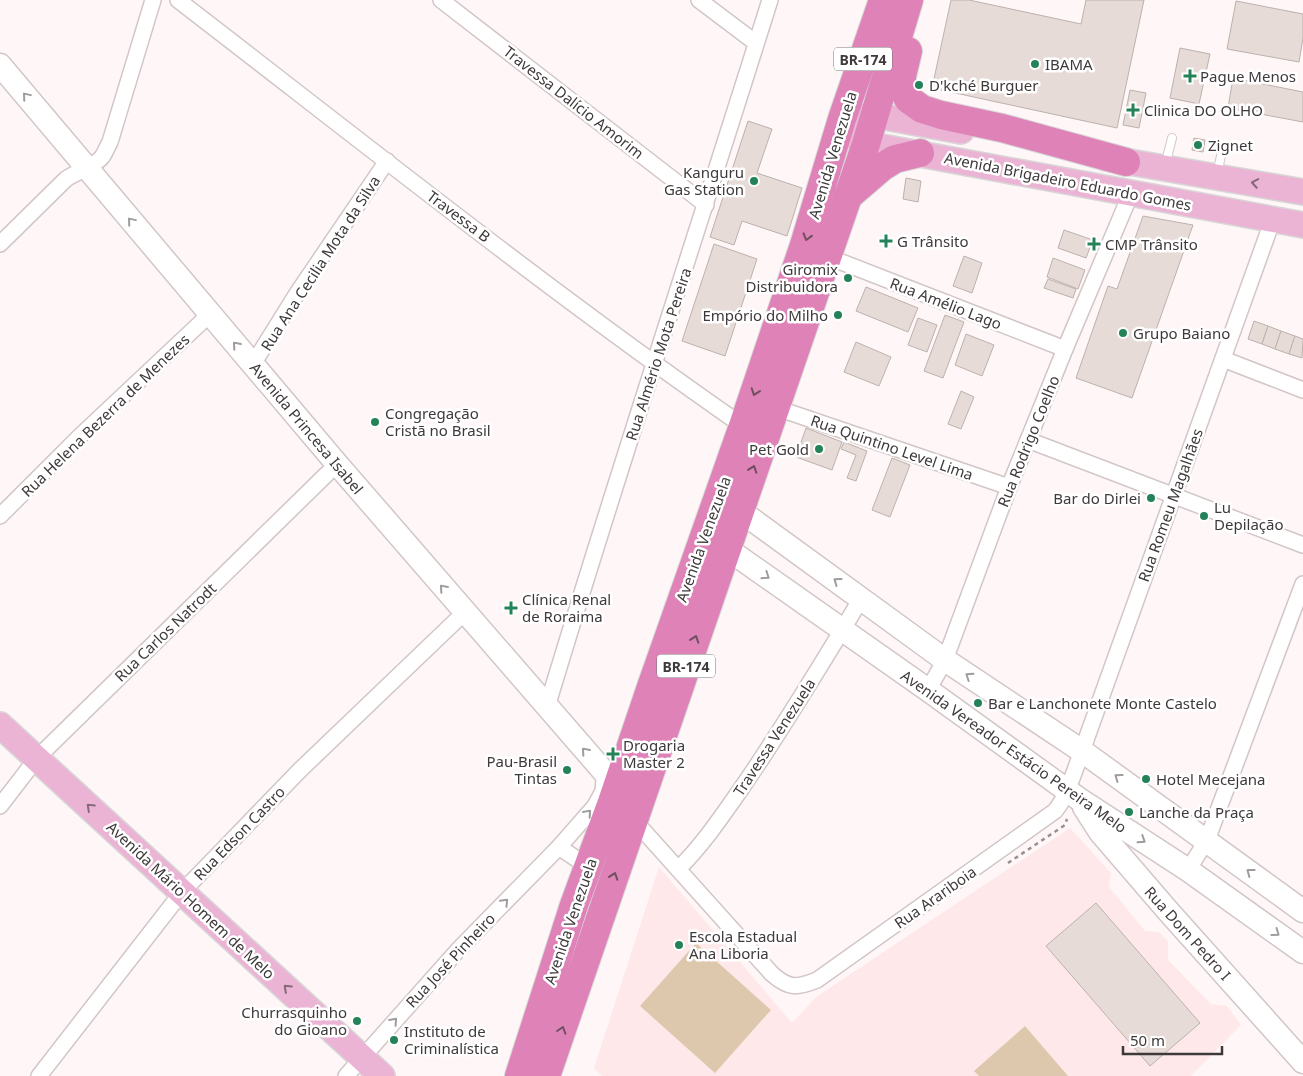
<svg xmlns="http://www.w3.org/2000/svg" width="1303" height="1076" font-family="'Noto Sans',sans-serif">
<rect width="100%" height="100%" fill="#fff7f7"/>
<polygon fill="#fee8e9" points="1070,828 1111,873 1109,887 1145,931 1159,932 1168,941 1168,960 1211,1004 1227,1006 1241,1025 1191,1076 602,1076 594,1068 659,867 792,1023 816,997"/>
<g fill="#ddc8ae">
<polygon points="696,943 771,1010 715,1073 640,1006"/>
<polygon points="1025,1026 1068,1076 979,1076 974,1071"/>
</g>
<g fill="#e7dbd7" stroke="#bcb1ad">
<polygon points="951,0 969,0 1081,24 1086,0 1144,0 1117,128 932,88"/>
<polygon points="1236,1 1303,14 1303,38 1299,62 1227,49"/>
<polygon points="1180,48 1210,54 1199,104 1170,98"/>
<polygon points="1233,78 1303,92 1303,122 1228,108"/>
<polygon points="1130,90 1146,93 1139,128 1123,125"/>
<polygon points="748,121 772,129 757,173 802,188 787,236 742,221 734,245 710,237"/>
<polygon points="1194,138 1205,140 1203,152 1192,150"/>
<polygon points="906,178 921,181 918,202 903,199"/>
<polygon points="1143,216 1193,225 1132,398 1076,378 1108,286 1117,289"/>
<polygon points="1064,230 1093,240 1086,258 1058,248"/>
<polygon points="714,244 757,259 725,356 682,341"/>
<polygon points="964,256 982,263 972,293 953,286"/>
<polygon points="1053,258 1085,270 1078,289 1047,277"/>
<polygon points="1048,279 1076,289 1073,298 1044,288"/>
<polygon points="866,287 918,308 908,332 856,311"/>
<polygon points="945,315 964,322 943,378 924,371"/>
<polygon points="918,318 937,325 927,352 908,345"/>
<polygon points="1254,321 1268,326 1262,344 1248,339"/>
<polygon points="1268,326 1281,331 1275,349 1262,344"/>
<polygon points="1281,331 1295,336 1289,354 1275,349"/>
<polygon points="966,334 994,345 982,376 955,365"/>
<polygon points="1295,336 1303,339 1302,358 1289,354"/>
<polygon points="856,342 891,357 879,386 844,372"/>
<polygon points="961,391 974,397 961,429 948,424"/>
<polygon points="806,428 842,442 832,470 796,457"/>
<polygon points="844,442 867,451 856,481 847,478 856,455 841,449"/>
<polygon points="892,458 910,465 890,517 872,510"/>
<polygon points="1096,903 1200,1023 1150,1066 1046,946"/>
</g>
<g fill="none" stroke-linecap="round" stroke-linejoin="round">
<defs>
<g id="lane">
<polyline points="1165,166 1172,138"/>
<polyline points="1217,174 1222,151"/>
</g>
<g id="street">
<path d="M 178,0 C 365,144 550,292 743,426"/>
<polyline points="441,0 706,205"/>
<polyline points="699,0 756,43"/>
<path d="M 0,244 L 66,179 C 76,172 95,166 102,157 C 105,153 107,147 110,142 L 153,0"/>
<polyline points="826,256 1065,349"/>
<polyline points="1223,359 1303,390"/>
<polyline points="253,364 298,292 387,161"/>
<polyline points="774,407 1009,487"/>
<polyline points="1028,440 1303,545"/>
<polyline points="0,516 77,439 210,314"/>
<polyline points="928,690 945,660 1009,487 1065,349 1131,193"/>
<path d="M 547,707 C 618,471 696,236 770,0"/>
<polyline points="0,806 37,758 337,464"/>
<path d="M 633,819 L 772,974 C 789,989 797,988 817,980 L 1055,811 C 1067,797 1075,769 1082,751 L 1273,219"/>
<polyline points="559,847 578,860 587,871"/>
<path d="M 678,869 C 702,846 722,816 741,789 C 784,727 822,663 861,599"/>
<polyline points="1188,870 1207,840 1303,584"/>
<polyline points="39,1076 182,892 300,770 464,613"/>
<polyline points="346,1076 459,949 559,847 595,806 603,791 604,779"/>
</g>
<g id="secondary">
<polyline points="0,65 337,464 605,773 614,774 623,770"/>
<polyline points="739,510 945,660 1082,751 1303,911"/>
<polyline points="726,548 928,690 1079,799 1188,870 1303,952"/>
<polyline points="1084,807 1100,832 1168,911 1303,1062"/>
</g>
<g id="primary">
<polyline points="842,119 874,115 961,131"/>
<polyline points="841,124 858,140 866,144 1303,225"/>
<polyline points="1106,158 1303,192"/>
<polyline points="0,725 382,1076"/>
</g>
<g id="highway">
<polyline points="908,51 902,76 902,85 908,99 922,109 941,115 1002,128 1126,162"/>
<polyline points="847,197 882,167 895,159 920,153"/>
<polyline points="519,1076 574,905 612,802 651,687 743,426 804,245 842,119 883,0"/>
<polyline points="546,1076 866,144 909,0"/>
</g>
</defs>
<use href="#lane" stroke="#d2c6c6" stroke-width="10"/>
<use href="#street" stroke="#d2c6c6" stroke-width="18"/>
<use href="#secondary" stroke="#d2c6c6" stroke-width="25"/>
<use href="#primary" stroke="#d8d7d8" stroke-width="28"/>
<use href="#highway" stroke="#d8d7d8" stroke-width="30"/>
<polyline stroke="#979091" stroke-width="2.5" stroke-dasharray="4 4" stroke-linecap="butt" points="1008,863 1065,825 1067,819"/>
<use href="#lane" stroke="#fff" stroke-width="8"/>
<use href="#street" stroke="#fff" stroke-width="15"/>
<use href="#secondary" stroke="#fff" stroke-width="22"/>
<use href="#primary" stroke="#ebb4d4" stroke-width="25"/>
<use href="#highway" stroke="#de82b8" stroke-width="28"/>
</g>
<defs><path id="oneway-chevron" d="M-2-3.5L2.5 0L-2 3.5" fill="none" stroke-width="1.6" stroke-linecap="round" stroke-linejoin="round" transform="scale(1.25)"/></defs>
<g stroke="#9e9c9c">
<use href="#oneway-chevron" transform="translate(26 96) rotate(-130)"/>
<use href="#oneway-chevron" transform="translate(131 221) rotate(-130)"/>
<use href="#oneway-chevron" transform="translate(236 345) rotate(-131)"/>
<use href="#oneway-chevron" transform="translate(766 576) rotate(35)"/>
<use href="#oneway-chevron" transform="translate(837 581) rotate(-144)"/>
<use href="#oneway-chevron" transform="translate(443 588) rotate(-131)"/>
<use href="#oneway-chevron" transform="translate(969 676) rotate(-146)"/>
<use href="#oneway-chevron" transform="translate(585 751) rotate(-131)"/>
<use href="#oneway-chevron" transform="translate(1118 777) rotate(-144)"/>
<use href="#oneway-chevron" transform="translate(588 813) rotate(-49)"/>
<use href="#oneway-chevron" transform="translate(1142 840) rotate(33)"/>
<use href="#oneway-chevron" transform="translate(1250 872) rotate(-143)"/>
<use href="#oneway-chevron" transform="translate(505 902) rotate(-46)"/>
<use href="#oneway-chevron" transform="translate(1276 933) rotate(36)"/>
<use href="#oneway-chevron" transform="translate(394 1021) rotate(-48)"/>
</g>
<g stroke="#836a78">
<use href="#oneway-chevron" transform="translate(1255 183) rotate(-170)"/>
<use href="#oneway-chevron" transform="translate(90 807) rotate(-137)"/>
<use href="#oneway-chevron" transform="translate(287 988) rotate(-137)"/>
</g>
<g stroke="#6e4f60">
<use href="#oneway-chevron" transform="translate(807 237) rotate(107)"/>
<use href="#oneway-chevron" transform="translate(755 392) rotate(109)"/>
<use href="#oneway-chevron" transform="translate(753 469) rotate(-71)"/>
<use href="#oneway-chevron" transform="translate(695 639) rotate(-71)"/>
<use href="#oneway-chevron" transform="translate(614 876) rotate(-71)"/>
<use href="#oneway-chevron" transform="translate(562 1030) rotate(-72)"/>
</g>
<g fill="#248259" stroke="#fff" stroke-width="2">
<circle cx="1035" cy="64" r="5"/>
<path d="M1187.5 68.5h5v5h5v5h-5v5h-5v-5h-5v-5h5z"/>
<circle cx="919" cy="85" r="5"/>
<path d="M1130.5 102.5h5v5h5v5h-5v5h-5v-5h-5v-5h5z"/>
<circle cx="1198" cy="145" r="5"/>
<circle cx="754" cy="181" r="5"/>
<path d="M883.5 233.5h5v5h5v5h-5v5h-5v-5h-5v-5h5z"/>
<path d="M1091.5 236.5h5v5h5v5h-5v5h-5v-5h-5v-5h5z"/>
<circle cx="848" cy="278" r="5"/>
<circle cx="838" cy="315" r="5"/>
<circle cx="1123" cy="333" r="5"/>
<circle cx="375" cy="422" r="5"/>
<circle cx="819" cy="449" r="5"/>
<circle cx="1151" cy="498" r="5"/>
<circle cx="1204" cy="516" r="5"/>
<path d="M508.5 600.5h5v5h5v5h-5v5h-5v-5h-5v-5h5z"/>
<circle cx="978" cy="703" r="5"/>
<path d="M610.5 746.5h5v5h5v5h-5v5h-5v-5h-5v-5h5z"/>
<circle cx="567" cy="770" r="5"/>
<circle cx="1146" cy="779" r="5"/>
<circle cx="1129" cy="812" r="5"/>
<circle cx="679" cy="945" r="5"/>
<circle cx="357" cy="1021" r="5"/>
<circle cx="394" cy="1040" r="5"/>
</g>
<g text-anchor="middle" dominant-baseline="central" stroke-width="5" stroke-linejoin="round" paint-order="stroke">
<g fill="#fff" stroke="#787475" stroke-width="1">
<rect x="834" y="47.5" width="58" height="23" rx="4"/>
<rect x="657" y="654.5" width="58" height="23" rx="4"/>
</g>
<g font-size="14" font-weight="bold" fill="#3e393a">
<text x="863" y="59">BR-174</text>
<text x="686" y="666">BR-174</text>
</g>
<g font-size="15" fill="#3e393a" stroke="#fff" text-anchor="start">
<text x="1045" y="64">IBAMA</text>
<text x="1200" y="76">Pague Menos</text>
<text x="929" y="85">D'kché Burguer</text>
<text x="1144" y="110">Clinica DO OLHO</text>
<text x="1208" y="145">Zignet</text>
<text x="744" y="172" text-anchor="end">Kanguru<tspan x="744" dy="17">Gas Station</tspan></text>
<text x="897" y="241">G Trânsito</text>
<text x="1105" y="244">CMP Trânsito</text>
<text x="838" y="269" text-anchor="end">Giromix<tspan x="838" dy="17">Distribuidora</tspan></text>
<text x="828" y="315" text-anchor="end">Empório do Milho</text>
<text x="1133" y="333">Grupo Baiano</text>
<text x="385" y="413">Congregação<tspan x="385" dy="17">Cristã no Brasil</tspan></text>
<text x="809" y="449" text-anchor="end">Pet Gold</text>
<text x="1141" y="498" text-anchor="end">Bar do Dirlei</text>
<text x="1214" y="507">Lu<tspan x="1214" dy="17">Depilação</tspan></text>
<text x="522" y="599">Clínica Renal<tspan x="522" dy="17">de Roraima</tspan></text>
<text x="988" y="703">Bar e Lanchonete Monte Castelo</text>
<text x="623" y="745">Drogaria<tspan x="623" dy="17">Master 2</tspan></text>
<text x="557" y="761" text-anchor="end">Pau-Brasil<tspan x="557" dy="17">Tintas</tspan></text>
<text x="1156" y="779">Hotel Mecejana</text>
<text x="1139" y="812">Lanche da Praça</text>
<text x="689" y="936">Escola Estadual<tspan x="689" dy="17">Ana Liboria</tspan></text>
<text x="347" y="1012" text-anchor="end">Churrasquinho<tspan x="347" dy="17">do Gioano</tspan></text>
<text x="404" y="1031">Instituto de<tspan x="404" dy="17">Criminalística</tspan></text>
</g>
<g font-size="15" fill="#3e393a" stroke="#fff">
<text transform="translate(574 102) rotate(38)">Travessa Dalício Amorim</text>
<text transform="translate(832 155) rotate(-73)">Avenida Venezuela</text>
<text transform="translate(1068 181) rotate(11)">Avenida Brigadeiro Eduardo Gomes</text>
<text transform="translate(459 216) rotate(37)">Travessa B</text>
<text transform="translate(320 263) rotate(-57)">Rua Ana Cecilia Mota da Silva</text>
<text transform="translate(946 303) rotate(21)">Rua Amélio Lago</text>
<text transform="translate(658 354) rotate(-72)">Rua Almério Mota Pereira</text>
<text transform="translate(105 415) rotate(-44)">Rua Helena Bezerra de Menezes</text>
<text transform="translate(307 428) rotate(50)">Avenida Princesa Isabel</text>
<text transform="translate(1028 441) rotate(-68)">Rua Rodrigo Coelho</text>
<text transform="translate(892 447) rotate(19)">Rua Quintino Level Lima</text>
<text transform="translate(1170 505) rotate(-70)">Rua Romeu Magalhães</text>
<text transform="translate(703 539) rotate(-70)">Avenida Venezuela</text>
<text transform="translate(165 632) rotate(-44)">Rua Carlos Natrodt</text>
<text transform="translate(774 737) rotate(-57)">Travessa Venezuela</text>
<text transform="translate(1014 751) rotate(35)">Avenida Vereador Estácio Pereira Melo</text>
<text transform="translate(239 833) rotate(-46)">Rua Edson Castro</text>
<text transform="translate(935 897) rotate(-35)">Rua Arariboia</text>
<text transform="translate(191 900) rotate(43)">Avenida Mário Homem de Melo</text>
<text transform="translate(570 921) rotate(-71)">Avenida Venezuela</text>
<text transform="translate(1188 933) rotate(48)">Rua Dom Pedro I</text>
<text transform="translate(450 960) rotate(-47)">Rua José Pinheiro</text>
</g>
</g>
<path d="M1123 1046v8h99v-8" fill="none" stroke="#3e393a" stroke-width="2.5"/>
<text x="1130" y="1046" font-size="15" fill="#3e393a" stroke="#ffffff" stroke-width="4" paint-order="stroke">50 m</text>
</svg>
